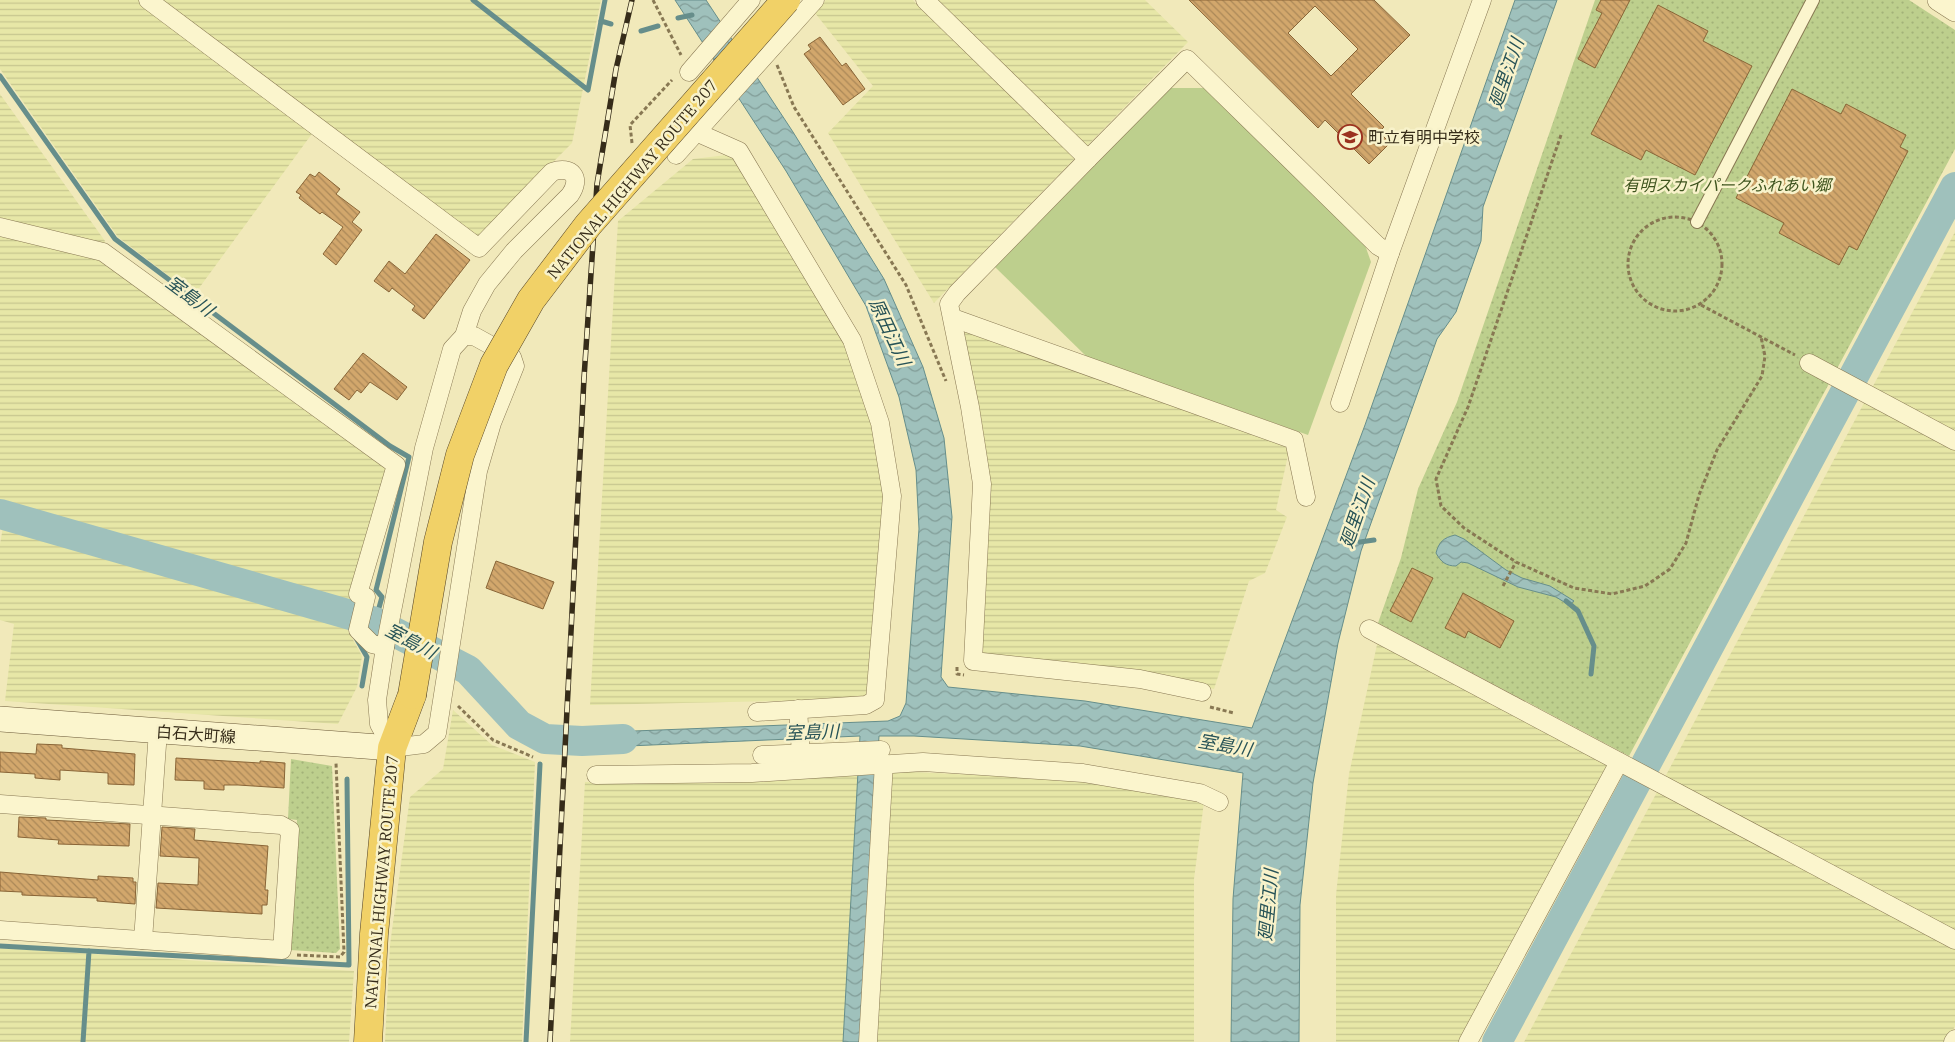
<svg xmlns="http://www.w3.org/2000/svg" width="1955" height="1042" font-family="'IBM Plex Serif','Noto Sans JP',serif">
<defs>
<pattern id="farmland-rules" width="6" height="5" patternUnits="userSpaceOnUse" patternTransform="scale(1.25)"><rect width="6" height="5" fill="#e7e7a7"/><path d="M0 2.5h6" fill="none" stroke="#c7c68f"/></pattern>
<pattern id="park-dots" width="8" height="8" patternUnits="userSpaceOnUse" patternTransform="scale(1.25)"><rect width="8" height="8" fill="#bdcf8d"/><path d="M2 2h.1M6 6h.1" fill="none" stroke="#a3b279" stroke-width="1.8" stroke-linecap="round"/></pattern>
<pattern id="water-waves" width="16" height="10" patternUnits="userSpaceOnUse" patternTransform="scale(1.25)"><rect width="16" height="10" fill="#9fc1bc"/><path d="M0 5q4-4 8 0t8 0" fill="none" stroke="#829d98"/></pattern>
<pattern id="building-back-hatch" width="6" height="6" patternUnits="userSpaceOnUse" patternTransform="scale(1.25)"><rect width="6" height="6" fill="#d2a76c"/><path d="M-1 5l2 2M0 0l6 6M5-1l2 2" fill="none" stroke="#ab8858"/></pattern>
</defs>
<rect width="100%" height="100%" fill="#f1e9ba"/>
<g fill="url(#farmland-rules)">
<polygon points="0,0 601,0 572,143 469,247 314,131 194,295 118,237 0,69"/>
<polygon points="826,0 913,0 918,6 924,0 1145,0 1188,42 934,303 828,133 873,86 815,13"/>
<polygon points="0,94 105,241 101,256 389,467 351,601 0,503"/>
<polygon points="735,154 848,340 874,425 886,497 872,699 590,705 618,221 693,159"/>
<polygon points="1955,232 1955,1026 1947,1042 1524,1042"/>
<polygon points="957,326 1290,446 1276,510 1287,517 1265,573 1249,581 1214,689 1139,676 977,659 984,482"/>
<polygon points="3,527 346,627 362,656 357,687 338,724 5,701 14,624 0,620 0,544"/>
<polygon points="1378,640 1612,764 1463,1042 1336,1042 1336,895 1349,774"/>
<polygon points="453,710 492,745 535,762 522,1042 385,1042 390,945 410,797 443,769"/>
<polygon points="890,771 1085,780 1204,802 1194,879 1194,1042 570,1042 585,782 754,779"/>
<polygon points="0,948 354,971 349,1042 0,1042"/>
</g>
<g fill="url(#park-dots)">
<polygon points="1595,0 1909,0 1955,30 1955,149 1629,756 1378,623 1401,558 1418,489 1457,402"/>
<polygon points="291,759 332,766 340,949 336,953 290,950 297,820 288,819"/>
</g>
<polygon fill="#bdcf8d" points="1171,88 1204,88 1365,245 1371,262 1308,435 1087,357 995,267"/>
<g fill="url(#water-waves)" stroke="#668e8b">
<polygon points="675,0 706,0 793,132 884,279 923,367 944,438 952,517 941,677 948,687 1085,701 1252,728 1365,425 1515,0 1557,0 1483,207 1481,241 1456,312 1437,339 1361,551 1338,643 1313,783 1300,905 1299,1042 1231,1042 1233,899 1243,773 1080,746 914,736 879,736 861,1042 843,1042 860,736 582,748 583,733 888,721 900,716 906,703 919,529 916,470 899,397 866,306 786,171"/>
<path d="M 1455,535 L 1464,539 L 1506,570 L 1522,578 L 1550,586 L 1574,601 L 1569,605 L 1556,597 L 1518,587 L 1468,563 L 1461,562 L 1456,566 C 1446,566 1441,562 1436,553 C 1439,542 1443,538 1455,535 Z"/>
</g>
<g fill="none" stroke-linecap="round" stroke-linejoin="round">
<g stroke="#668e8b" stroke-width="5">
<polyline points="473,0 588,90 601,21 611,24"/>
<polyline points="678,18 692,15"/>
<polyline points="601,21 605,0"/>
<polyline points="641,31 658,26"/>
<polyline points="0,76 115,239 390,446 409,457 376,590 382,597 375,622"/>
<polyline points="1360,542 1374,540"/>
<polyline points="1566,601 1578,611 1594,646 1591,674"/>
<polyline points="356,638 367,657 362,686"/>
<polyline points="0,946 89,951 83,1042"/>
<polyline points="89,951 349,965 347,779"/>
<polyline points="526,1042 540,764"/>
</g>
<g stroke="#9fc1bc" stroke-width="30">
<polyline points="0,514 375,622 468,670 519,725 545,739 582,741 623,739"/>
<polyline points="1497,1042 1955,187"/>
</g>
</g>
<g fill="url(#building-back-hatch)" stroke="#896537" fill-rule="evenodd">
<path d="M 1189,0 L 1374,0 L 1410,35 L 1351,94 L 1384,127 L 1379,132 L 1390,143 L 1369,164 L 1325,120 L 1318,128 ZM 1315,6 L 1358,49 L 1331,76 L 1288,33 Z"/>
<polygon points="1601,0 1630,0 1595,68 1578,59 1602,13 1596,10"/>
<polygon points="1658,5 1708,31 1703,41 1752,66 1695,175 1646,150 1641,160 1591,134"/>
<polygon points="820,37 842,66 846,63 865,89 843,105 804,54 811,49 808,45"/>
<polygon points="1792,89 1841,114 1846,104 1906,135 1900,147 1908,151 1857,250 1849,246 1839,265 1779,233 1784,223 1736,198"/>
<polygon points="319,172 340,189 336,194 360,212 352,222 362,230 336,265 323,254 343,227 322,212 320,214 299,198 301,195 296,192 310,174 315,177"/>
<polygon points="436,234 470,260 424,319 412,310 415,306 392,288 389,292 374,281 389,261 405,274"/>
<polygon points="363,353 407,387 397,400 370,382 361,393 357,390 349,400 334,389"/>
<polygon points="496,561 554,582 543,609 486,588"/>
<polygon points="1412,568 1433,578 1411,622 1390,611"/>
<polygon points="1463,593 1514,621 1500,648 1468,631 1465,638 1445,628"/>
<polygon points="37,744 62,745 62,748 135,754 134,785 108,784 108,773 60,770 60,780 35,778 35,774 0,772 0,752 36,754"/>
<polygon points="176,758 260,763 260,761 285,763 284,788 238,785 224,785 224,790 204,789 204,781 175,780"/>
<polygon points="19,817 46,818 46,820 130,824 129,846 58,844 59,840 18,837"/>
<polygon points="162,827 195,829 194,840 268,846 265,890 268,890 267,905 262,905 262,914 156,908 158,883 198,885 199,858 160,856"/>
<polygon points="0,872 98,880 98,876 133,878 133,882 136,882 135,904 97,901 97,898 22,895 22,892 0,891"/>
</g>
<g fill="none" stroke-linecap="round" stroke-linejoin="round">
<defs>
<polyline id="pedestrian" points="1697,222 1813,0"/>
<g id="minor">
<path d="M 148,0 L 479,248 L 552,172 C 572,165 582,178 570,195 L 514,251 L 487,284 L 472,311 L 464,336 L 452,349 L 424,448 L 385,647 L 377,700 L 379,724 L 392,748 L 424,744 L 437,733 L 478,471 L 492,423 L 515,366 L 512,357 L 474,336 L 464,336"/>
<polyline points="925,0 1088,159 957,293 949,304 970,407 982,484 973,661 1140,679 1202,692"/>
<polyline points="689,72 751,0"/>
<polyline points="696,132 739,151 852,340 880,423 892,496 875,700 866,705 757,712"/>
<polyline points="676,155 815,0"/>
<polyline points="1088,159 1187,59 1378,246 1390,253"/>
<polyline points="0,227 103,252 396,465 358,594 366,597 358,630 372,644 385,647"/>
<polyline points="953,318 1294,440 1306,497"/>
<polyline points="1809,363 1955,441"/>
<polyline points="1340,403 1390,253 1482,0"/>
<polyline points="1369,629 1955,940"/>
<polyline points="798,709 801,754"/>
<polyline points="762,755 881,750"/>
<polyline points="596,775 752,773 923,762 1083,773 1200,793 1219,802"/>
<polyline points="0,804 281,825 290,830 282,950 0,930"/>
<polyline points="143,940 158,731"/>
<polyline points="868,1042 884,763"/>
<polyline points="1468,1042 1619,762"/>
<polyline points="1953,1042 1955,1039"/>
</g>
<polyline id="tertiary" points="1938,0 1955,11"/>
<polyline id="secondary" points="0,719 392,748"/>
<polyline id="trunk" points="368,1042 374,934 392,748 412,695"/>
</defs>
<use href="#pedestrian" stroke="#887853" stroke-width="14"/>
<use href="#minor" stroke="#887853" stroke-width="19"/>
<use href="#tertiary" stroke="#887853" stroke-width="22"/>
<use href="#secondary" stroke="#6a5837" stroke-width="26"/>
<use href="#trunk" stroke="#554428" stroke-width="29"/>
<g stroke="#887853" stroke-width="3" stroke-dasharray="4 2.5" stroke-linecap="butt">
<polyline points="653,0 681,55"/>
<polyline points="777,65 794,107 906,285 946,381"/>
<polyline points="1561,135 1468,407 1436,479 1441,506 1464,528 1516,562 1574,588 1612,594 1645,586 1670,569 1686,543 1699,495 1717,450 1762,376 1765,356 1761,337"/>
<polyline points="632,143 630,125 672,80"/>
<circle cx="1675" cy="264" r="47"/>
<polyline points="1701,305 1795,355"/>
<polyline points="1503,586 1516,562"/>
<polyline points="957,667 957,674 964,675"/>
<polyline points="458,706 493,740 533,757"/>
<polyline points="1210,707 1234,713"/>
<polyline points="297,955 340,957 344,952 336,763"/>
</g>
<use href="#pedestrian" stroke="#fbf5cd" stroke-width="12"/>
<use href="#minor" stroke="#fbf5cd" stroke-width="18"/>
<use href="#tertiary" stroke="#fbf5cd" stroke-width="21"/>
<use href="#secondary" stroke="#fbf5cd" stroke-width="25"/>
<use href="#trunk" stroke="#f1d167" stroke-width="28"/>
<defs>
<polyline id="rail" points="550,1042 584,378 597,184 616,69 632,0"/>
</defs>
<use href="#rail" stroke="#362c19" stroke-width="5.5"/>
<use href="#rail" stroke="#f8f2ca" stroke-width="4" stroke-dasharray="11" stroke-linecap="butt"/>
<defs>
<polyline id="trunk-bridge" points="412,695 438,542 460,455 494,365 531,300 588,225 786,0"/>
</defs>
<use href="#trunk-bridge" stroke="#554428" stroke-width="29" stroke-linecap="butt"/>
<use href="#trunk-bridge" stroke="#f1d167" stroke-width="28"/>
</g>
<defs>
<symbol id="school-ring" viewBox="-11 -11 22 22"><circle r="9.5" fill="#f8f2ca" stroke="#9b321f" stroke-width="1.5"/><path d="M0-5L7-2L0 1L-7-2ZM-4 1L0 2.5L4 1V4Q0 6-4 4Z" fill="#9b321f"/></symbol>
</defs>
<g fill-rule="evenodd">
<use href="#school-ring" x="1336" y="123" width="28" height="28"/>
</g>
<g text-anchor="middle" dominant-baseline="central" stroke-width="5" stroke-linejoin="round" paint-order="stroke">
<g font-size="16" fill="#362c19" stroke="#f8f2ca" text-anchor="start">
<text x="1368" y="137">町立有明中学校</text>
</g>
<g font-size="16" fill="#362c19" stroke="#f8f2ca">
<text transform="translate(632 179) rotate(-50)">NATIONAL HIGHWAY ROUTE 207</text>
<text transform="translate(196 734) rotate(4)">白石大町線</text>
<text transform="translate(381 882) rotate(-85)">NATIONAL HIGHWAY ROUTE 207</text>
</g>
<g font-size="16" font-style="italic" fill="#3e541e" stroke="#f8f2ca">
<text x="1727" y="185">有明スカイパークふれあい郷</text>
</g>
<g font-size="18" font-style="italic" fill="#275357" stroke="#f8f2ca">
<text transform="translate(1506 73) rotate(-71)">廻里江川</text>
<text transform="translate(190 296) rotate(37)">室島川</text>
<text transform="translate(890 332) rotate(65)">原田江川</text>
<text transform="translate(1357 513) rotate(-71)">廻里江川</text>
<text transform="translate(411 641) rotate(28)">室島川</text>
<text transform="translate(812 732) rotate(-2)">室島川</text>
<text transform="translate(1225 745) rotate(10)">室島川</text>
<text transform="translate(1268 905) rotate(-85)">廻里江川</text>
</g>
</g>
</svg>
